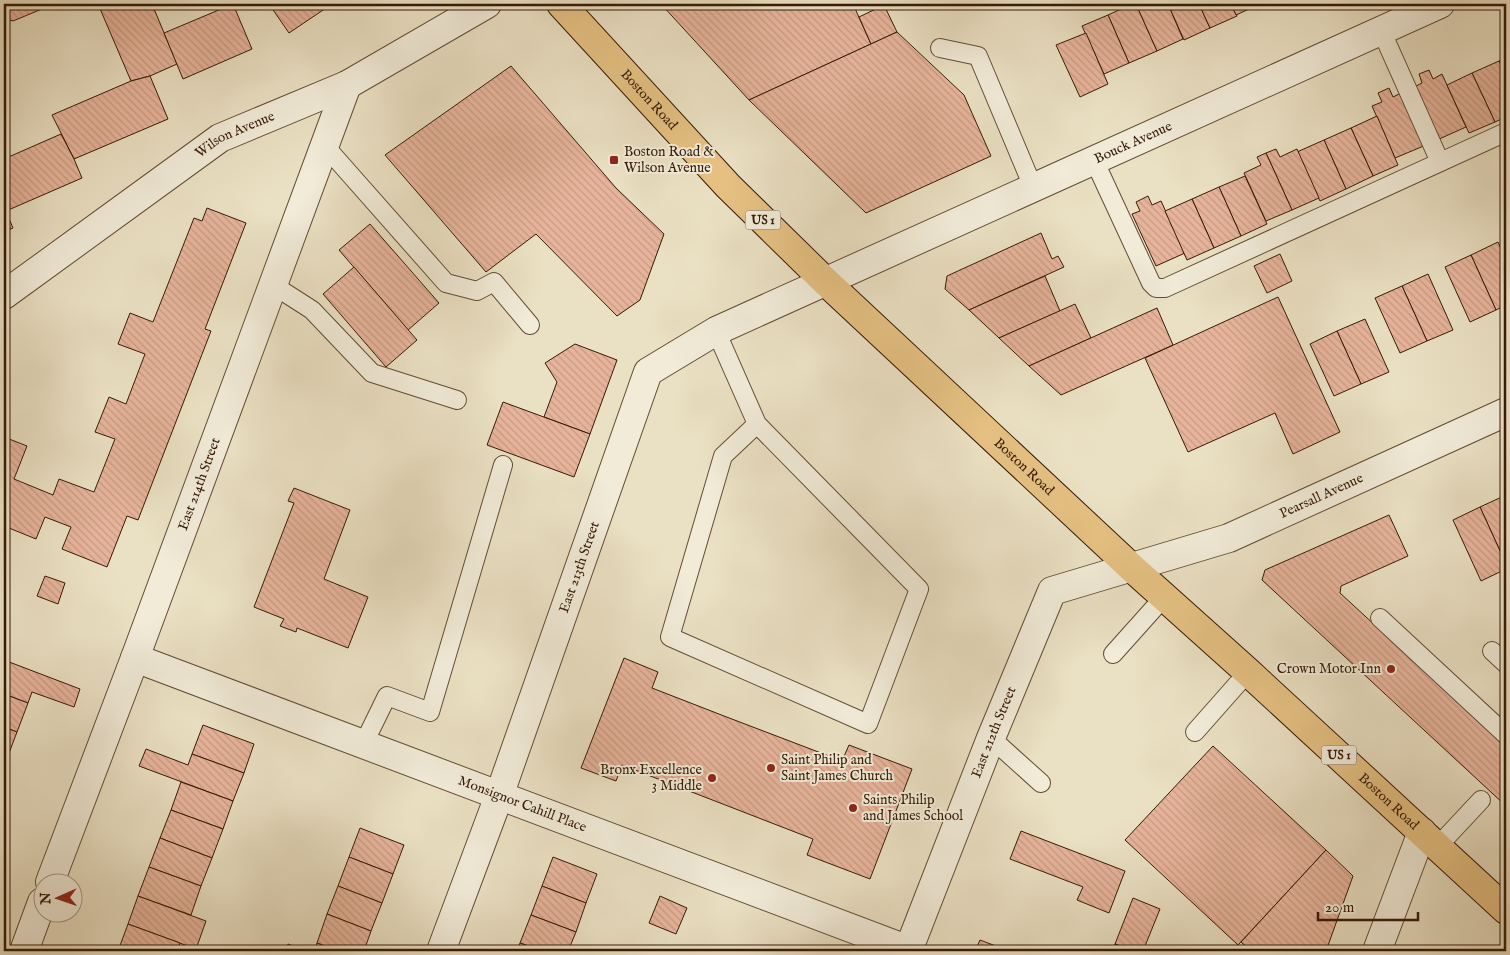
<svg xmlns="http://www.w3.org/2000/svg" width="1510" height="955" font-family="'IM FELL English',serif">
<defs>
<pattern id="building-back-hatch" width="6" height="6" patternUnits="userSpaceOnUse" patternTransform="scale(1.25)"><rect width="6" height="6" fill="#e7b49b"/><path d="M-1 5l2 2M0 0l6 6M5-1l2 2" fill="none" stroke="#c79a84"/></pattern>
</defs>
<rect width="100%" height="100%" fill="#eae0c3"/>
<filter id="stains"><feTurbulence type="fractalNoise" baseFrequency=".004" numOctaves="4"/><feColorMatrix values="0 0 0 0 .2 0 0 0 0 .09 0 0 0 0 .02 0 0 0 .5 -.17"/></filter>
<radialGradient id="worn" r=".72"><stop offset=".6" stop-color="#630" stop-opacity="0"/><stop offset="1" stop-color="#630" stop-opacity=".3"/></radialGradient>
<g fill="url(#building-back-hatch)" stroke="#361a06">
<polygon points="4,4 54,4 13,21 4,18"/>
<polygon points="98,4 152,4 177,64 150,76 131,81"/>
<polygon points="233,4 252,49 183,79 164,33"/>
<polygon points="269,4 332,4 289,33"/>
<polygon points="661,4 853,4 871,44 749,100"/>
<polygon points="1132,4 1136,4 1157,51 1129,63 1108,15"/>
<polygon points="1136,4 1168,4 1183,39 1157,51"/>
<polygon points="1168,4 1199,4 1210,28 1184,40"/>
<polygon points="1199,4 1231,4 1237,16 1210,28"/>
<polygon points="1231,4 1260,4 1236,15"/>
<polygon points="884,5 897,32 871,44 859,17"/>
<polygon points="1108,15 1129,63 1104,74 1082,26"/>
<polygon points="897,32 964,95 991,156 866,213 749,100"/>
<polygon points="1086,33 1108,84 1080,97 1056,45"/>
<polygon points="1506,58 1506,76 1499,61"/>
<polygon points="1499,61 1506,76 1506,117 1495,122 1472,73"/>
<polygon points="511,66 616,188 664,234 640,300 617,316 536,234 486,272 385,155"/>
<polygon points="1429,70 1433,79 1442,74 1466,127 1437,140 1414,87 1422,83 1419,74"/>
<polygon points="1472,73 1495,122 1469,133 1447,85"/>
<polygon points="150,76 168,119 74,159 52,115 131,81"/>
<polygon points="1389,88 1393,97 1403,92 1426,145 1395,158 1372,106 1382,102 1378,93"/>
<polygon points="1377,116 1398,165 1373,176 1351,128"/>
<polygon points="1351,128 1373,176 1346,189 1324,140"/>
<polygon points="61,134 74,159 82,178 6,211 4,207 4,159"/>
<polygon points="1324,140 1346,189 1320,201 1297,152"/>
<polygon points="1276,149 1280,157 1297,149 1319,198 1292,210 1266,153"/>
<polygon points="1266,153 1292,210 1266,221 1244,173 1261,165 1257,157"/>
<polygon points="1245,176 1267,224 1241,236 1219,187"/>
<polygon points="1219,187 1241,236 1214,248 1192,199"/>
<polygon points="1148,196 1152,205 1161,201 1185,253 1156,266 1132,214 1140,211 1136,202"/>
<polygon points="1192,199 1214,248 1187,260 1165,211"/>
<polygon points="4,207 13,228 4,232"/>
<polygon points="207,208 246,223 205,329 211,331 138,520 127,516 107,567 62,549 71,527 45,517 36,539 4,526 4,437 27,446 14,479 53,495 59,479 94,492 115,439 95,432 109,397 126,404 145,354 118,344 130,313 153,322 194,218 202,221"/>
<polygon points="370,224 439,303 408,330 339,250"/>
<polygon points="1041,233 1052,259 1058,256 1064,267 969,310 945,289 947,276"/>
<polygon points="1498,242 1506,260 1506,305 1496,310 1471,255"/>
<polygon points="1280,254 1292,281 1267,293 1254,266"/>
<polygon points="1471,255 1496,310 1470,322 1445,267"/>
<polygon points="354,267 417,340 386,367 323,294"/>
<polygon points="1428,274 1453,330 1427,341 1402,286"/>
<polygon points="1045,276 1060,311 999,338 969,310"/>
<polygon points="1402,286 1427,341 1400,353 1375,298"/>
<polygon points="1278,297 1340,432 1293,454 1275,413 1188,452 1145,358"/>
<polygon points="1075,304 1091,338 1029,366 999,338"/>
<polygon points="1157,308 1173,345 1061,395 1029,366"/>
<polygon points="1365,319 1389,372 1361,384 1337,331"/>
<polygon points="1337,331 1361,384 1334,396 1310,344"/>
<polygon points="575,344 617,360 590,434 544,417 557,382 545,363"/>
<polygon points="503,402 590,434 574,477 487,445"/>
<polygon points="294,488 350,510 324,579 368,597 348,648 297,628 296,632 280,626 284,619 254,607 294,503 288,501"/>
<polygon points="1506,495 1506,564 1480,507"/>
<polygon points="1480,507 1506,564 1506,569 1481,581 1453,520"/>
<polygon points="1389,515 1408,556 1341,586 1340,593 1506,746 1506,806 1262,580 1265,570"/>
<polygon points="45,576 65,583 58,604 37,596"/>
<polygon points="624,658 658,672 652,688 724,716 842,761 849,745 912,769 870,879 807,855 813,839 622,765 616,781 581,768"/>
<polygon points="4,660 80,689 74,707 32,692 28,703 4,694"/>
<polygon points="4,694 28,703 17,732 4,727"/>
<polygon points="203,725 254,744 244,773 192,754"/>
<polygon points="4,727 17,732 6,761 4,760"/>
<polygon points="1213,746 1326,850 1238,945 1125,840"/>
<polygon points="146,749 188,765 192,754 244,773 233,801 139,766"/>
<polygon points="181,782 233,801 223,829 171,810"/>
<polygon points="171,810 223,829 212,858 160,838"/>
<polygon points="360,828 404,845 393,874 349,857"/>
<polygon points="1021,831 1125,871 1109,913 1077,900 1083,887 1010,859"/>
<polygon points="160,838 212,858 201,886 149,867"/>
<polygon points="1326,850 1353,876 1326,951 1251,951 1241,942"/>
<polygon points="349,857 393,874 382,903 338,886"/>
<polygon points="553,857 597,874 586,903 542,886"/>
<polygon points="149,867 201,886 191,915 138,896"/>
<polygon points="338,886 382,903 371,931 327,914"/>
<polygon points="542,886 586,903 576,932 531,915"/>
<polygon points="138,896 206,921 196,949 128,924"/>
<polygon points="660,896 687,908 676,934 649,923"/>
<polygon points="1133,898 1160,909 1143,951 1134,951 1115,944"/>
<polygon points="327,914 371,931 364,951 338,951 317,943"/>
<polygon points="531,915 576,932 568,951 542,951 520,943"/>
<polygon points="128,924 180,943 177,951 118,951"/>
<polygon points="980,940 1009,951 975,951"/>
<polygon points="317,943 338,951 314,951"/>
<polygon points="520,943 542,951 517,951"/>
<polygon points="288,944 307,951 286,951"/>
<polygon points="1115,944 1134,951 1112,951"/>
</g>
<g fill="none" stroke-linecap="round" stroke-linejoin="round">
<defs>
<g id="lane">
<polyline points="1381,30 1440,162"/>
<polyline points="940,48 978,56 1033,187"/>
<polyline points="325,146 446,283 477,291 494,282 530,325"/>
<polyline points="1094,160 1151,283 1156,288 1165,288 1506,132"/>
<polyline points="273,285 312,310 372,373 457,400"/>
<polyline points="716,331 757,424 723,456 670,637 868,724 919,589 757,424"/>
<polyline points="1380,618 1506,735"/>
<polyline points="1492,651 1506,664"/>
<polyline points="1113,654 1164,597"/>
<polyline points="1195,732 1248,672"/>
<polyline points="991,738 1041,783"/>
<polyline points="363,745 387,696 430,712 503,465"/>
<polyline points="1438,846 1481,800"/>
</g>
<g id="street">
<path id="s1" d="M 4,295 L 220,138 L 347,85 L 487,4"/>
<path id="s2" d="M 135,658 L 909,950"/>
<path id="s3" d="M 50,882 L 135,658 L 347,85"/>
<polyline points="24,951 42,902"/>
<path id="s4" d="M 441,951 L 499,796 L 648,372 L 716,331 L 1440,4"/>
<path id="s5" d="M 908,951 L 991,738 L 1052,591 L 1229,538 L 1506,412"/>
<polyline points="1377,951 1422,832"/>
</g>
<g id="primary">
<path id="s6" d="M 561,4 L 728,186 L 826,282 L 1132,568 L 1248,672 L 1506,910"/>
</g>
</defs>
<use href="#lane" stroke="#634c35" stroke-width="20"/>
<use href="#street" stroke="#634c35" stroke-width="30"/>
<use href="#primary" stroke="#361a06" stroke-width="30"/>
<use href="#lane" stroke="#f1ebd8" stroke-width="18"/>
<use href="#street" stroke="#f1ebd8" stroke-width="28"/>
<use href="#primary" stroke="#e5c082" stroke-width="28"/>
</g>
<g fill="#8f2418" stroke="#f1ebd8" stroke-width="2">
<rect x="609" y="155" width="10" height="10" rx="2.5"/>
<circle cx="1391" cy="669" r="5"/>
<circle cx="771" cy="768" r="5"/>
<circle cx="712" cy="778" r="5"/>
<circle cx="853" cy="808" r="5"/>
</g>
<g text-anchor="middle" dominant-baseline="central" stroke-width="4" stroke-linejoin="round" paint-order="stroke">
<g fill="#f1ebd8" stroke="#6e5945" stroke-width="1">
<rect x="745.5" y="210.5" width="35" height="19" rx="4"/>
<rect x="1321.5" y="745.5" width="35" height="19" rx="4"/>
</g>
<g font-size="12" font-weight="bold" fill="#361a06">
<text x="763" y="220">US 1</text>
<text x="1339" y="755">US 1</text>
</g>
<g font-size="14" fill="#361a06" stroke="#f1ebd8">
<text stroke="none"><textPath href="#s6" startOffset="130">Boston Road</textPath></text>
<text stroke="none"><textPath href="#s1" startOffset="282">Wilson Avenue</textPath></text>
<text stroke="none"><textPath href="#s4" startOffset="1152">Bouck Avenue</textPath></text>
<text stroke="none"><textPath href="#s6" startOffset="655">Boston Road</textPath></text>
<text stroke="none"><textPath href="#s3" startOffset="425">East 214th Street</textPath></text>
<text stroke="none"><textPath href="#s5" startOffset="674">Pearsall Avenue</textPath></text>
<text stroke="none"><textPath href="#s4" startOffset="408">East 213th Street</textPath></text>
<text stroke="none"><textPath href="#s5" startOffset="235">East 212th Street</textPath></text>
<text stroke="none"><textPath href="#s6" startOffset="1150">Boston Road</textPath></text>
<text stroke="none"><textPath href="#s2" startOffset="414">Monsignor Cahill Place</textPath></text>
</g>
<g font-size="14" fill="#361a06" stroke="#f1ebd8" text-anchor="start">
<text x="624" y="152">Boston Road &amp;<tspan x="624" dy="16">Wilson Avenue</tspan></text>
<text x="1381" y="669" text-anchor="end">Crown Motor Inn</text>
<text x="781" y="760">Saint Philip and<tspan x="781" dy="16">Saint James Church</tspan></text>
<text x="702" y="770" text-anchor="end">Bronx Excellence<tspan x="702" dy="16">3 Middle</tspan></text>
<text x="863" y="800">Saints Philip<tspan x="863" dy="16">and James School</tspan></text>
</g>
</g>
<rect width="1510" height="955" fill="none" stroke="#eae0c3" stroke-width="20"/>
<rect x="5" y="5" width="1500" height="945" fill="none" stroke="#361a06" stroke-width="2.5"/>
<rect x="10" y="10" width="1490" height="935" fill="none" stroke="#361a06"/>
<g transform="translate(58 898) rotate(268)"><circle r="24" fill="#f1ebd8" stroke="#a69784"/>
<path d="M0-4L9 19L0 12L-9 19Z" fill="#8f2418"/>
<text y="-8" font-size="14" font-weight="bold" text-anchor="middle" fill="#361a06">N</text>
</g>
<path d="M1318 912v8h100v-8" fill="none" stroke="#361a06" stroke-width="2.5"/>
<text x="1325" y="912" font-size="15" fill="#361a06" stroke="#f1ebd8" stroke-width="4" paint-order="stroke">20 m</text>
<rect width="100%" height="100%" filter="url(#stains)"/>
<rect width="100%" height="100%" fill="url(#worn)"/>
</svg>
